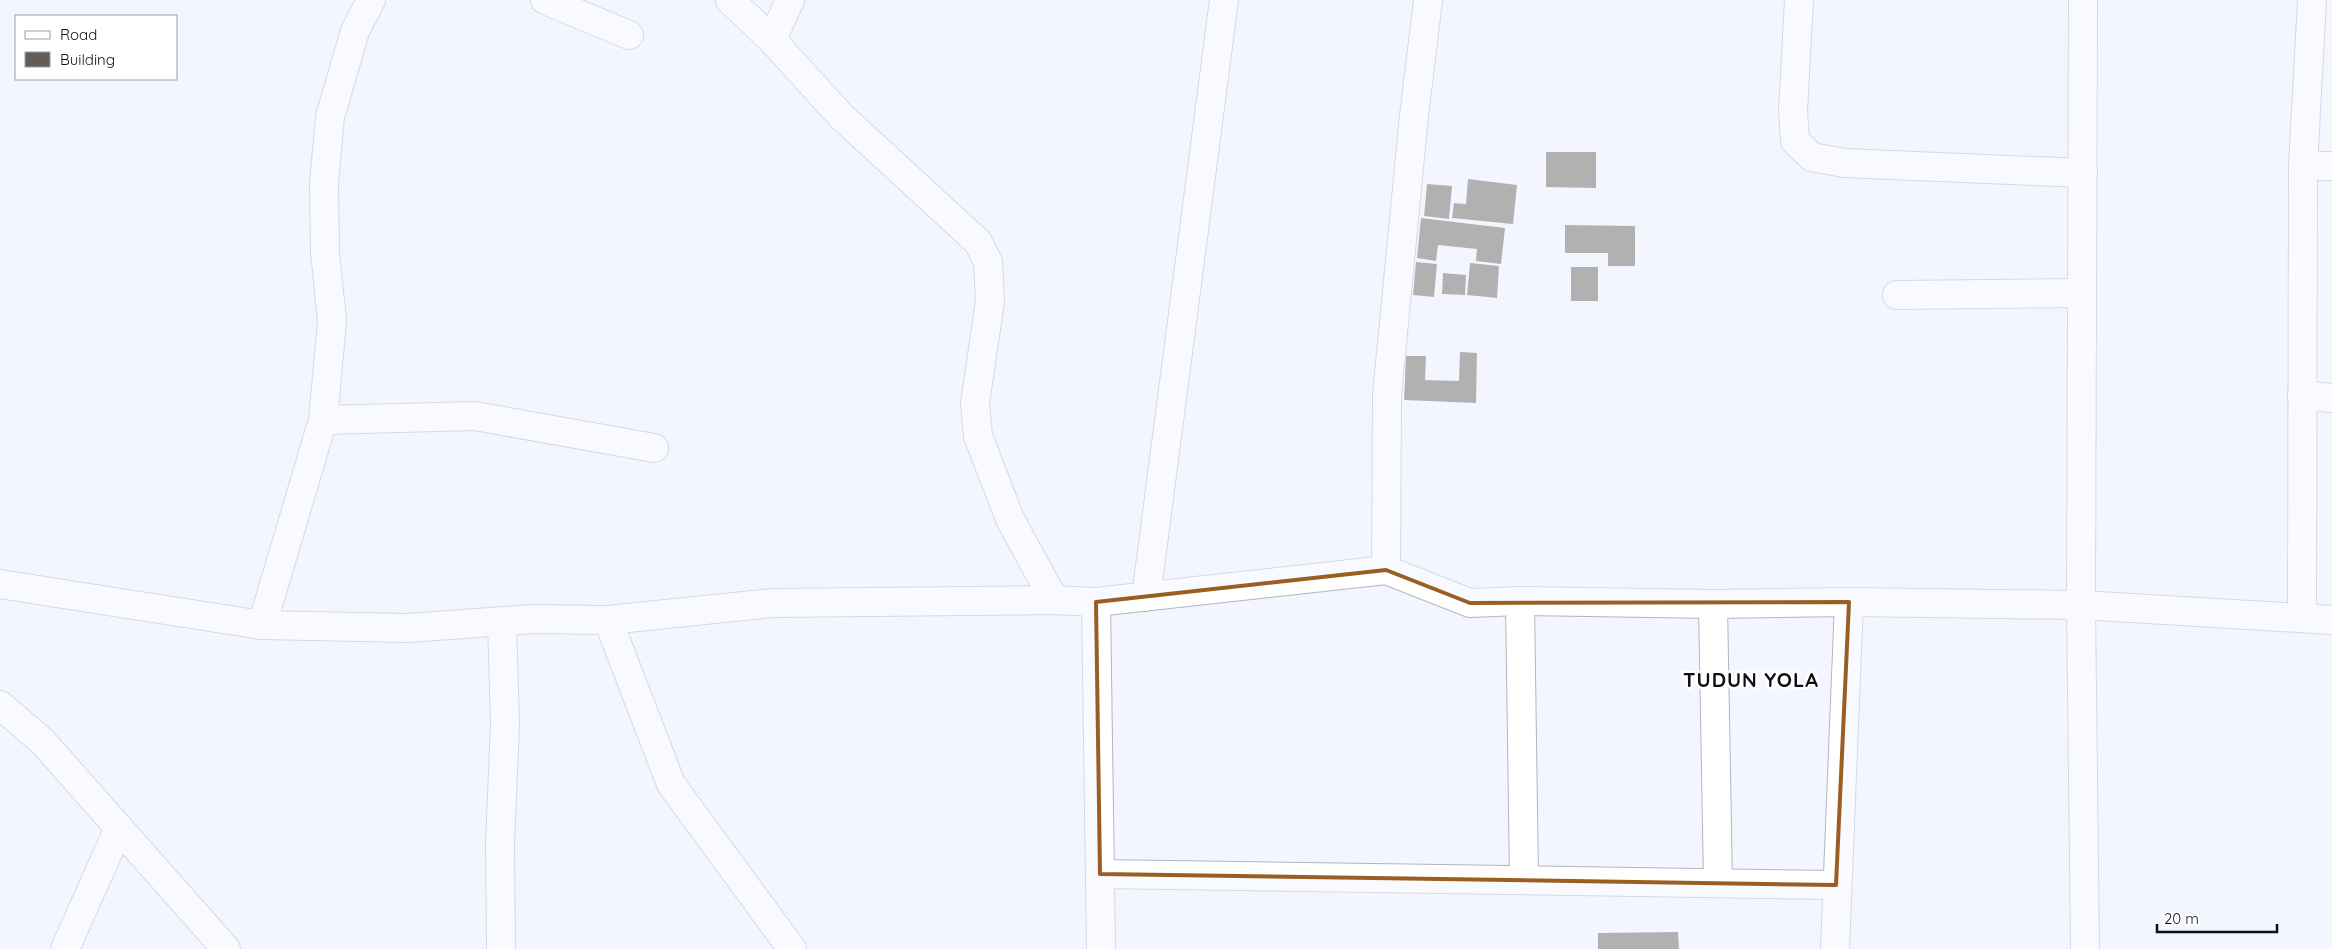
<svg xmlns="http://www.w3.org/2000/svg" width="2332" height="949" font-family="Quicksand,sans-serif">
<rect width="100%" height="100%" fill="#f4f6ff"/>
<g fill="#655c56">
<polygon points="1546,152 1596,152 1596,188 1546,187"/>
<polygon points="1468,179 1517,185 1513,224 1452,218 1454,203 1466,204"/>
<polygon points="1427,184 1452,186 1449,219 1424,216"/>
<polygon points="1421,218 1505,228 1501,264 1476,261 1477,249 1438,245 1436,261 1417,258"/>
<polygon points="1565,225 1635,226 1635,266 1608,266 1608,253 1565,253"/>
<polygon points="1416,262 1437,264 1434,297 1413,295"/>
<polygon points="1470,263 1499,266 1497,298 1467,295"/>
<rect x="1571" y="267" width="27" height="34"/>
<polygon points="1443,273 1466,275 1465,295 1442,294"/>
<polygon points="1460,352 1477,353 1476,403 1404,400 1406,356 1426,356 1425,380 1459,381"/>
<polygon points="1678,932 1679,949 1598,949 1598,933"/>
</g>
<g fill="none" stroke-linecap="round" stroke-linejoin="round">
<defs>
<g id="street">
<polyline points="545,0 629,35"/>
<polyline points="730,0 772,40 841,116 978,242 988,262 990,301 975,403 978,436 1010,519 1054,600"/>
<polyline points="1799,0 1793,111 1795,141 1812,157 1844,163 2083,173"/>
<polyline points="2083,0 2081,605 2085,949"/>
<polyline points="772,40 790,0"/>
<polyline points="2303,166 2332,166"/>
<polyline points="1897,295 2082,293"/>
<polyline points="2302,395 2332,398"/>
<polyline points="323,420 475,416 654,448"/>
<polyline points="1386,570 1387,395 1414,116 1428,0"/>
<polyline points="0,584 262,625 408,628 532,619 608,620 772,603 1054,600 1096,602 1386,570 1470,603 1520,601 1713,604 1849,602 2081,605 2332,620"/>
<polyline points="1146,597 1224,0"/>
<polyline points="1520,601 1524,880"/>
<polyline points="1096,602 1101,949"/>
<polyline points="1713,604 1718,883"/>
<polyline points="2302,618 2303,166 2312,0"/>
<polyline points="608,620 671,784 792,949"/>
<polyline points="262,625 323,420 332,321 325,252 324,184 330,117 355,31 371,0"/>
<polyline points="0,705 42,741 226,949"/>
<polyline points="1100,874 1836,885"/>
<polyline points="65,949 119,828"/>
<polyline points="501,949 500,843 505,724 502,622"/>
<polyline points="1835,949 1849,602"/>
</g>
</defs>
<use href="#street" stroke="#b3b5bf" stroke-width="30"/>
<use href="#street" stroke="#fff" stroke-width="28"/>
</g>
<path d="M0 0H2332V949H0ZM 1386,570 L 1470,603 L 1849,602 L 1836,885 L 1100,874 L 1096,602 Z" fill="#f4f6ff" fill-opacity=".55" fill-rule="evenodd"/>
<path fill="none" stroke="#9b5e22" stroke-width="4" stroke-linejoin="round" d="M 1386,570 L 1470,603 L 1849,602 L 1836,885 L 1100,874 L 1096,602 Z"/>
<g text-anchor="middle" dominant-baseline="central" stroke-width="5" stroke-linejoin="round" paint-order="stroke">
<g font-size="20" font-weight="bold" letter-spacing="1" fill="#0f0f13" stroke="#fff">
<text x="1751" y="679">TUDUN YOLA</text>
</g>
</g>
<rect x="15" y="15" width="162" height="65" fill="#ffffff" stroke="#9f9fa1"/>
<rect x="25" y="31" width="25" height="8" fill="#ffffff" stroke="#9f9fa1"/>
<text x="60" y="40" font-size="15" fill="#0f0f13">Road</text>
<rect x="25" y="52" width="25" height="15" fill="#655c56" stroke="#9f9fa1"/>
<text x="60" y="65" font-size="15" fill="#0f0f13">Building</text>
<path d="M2157 924v8h120v-8" fill="none" stroke="#0f0f13" stroke-width="2.5"/>
<text x="2164" y="924" font-size="15" fill="#0f0f13" stroke="#ffffff" stroke-width="4" paint-order="stroke">20 m</text>
</svg>
